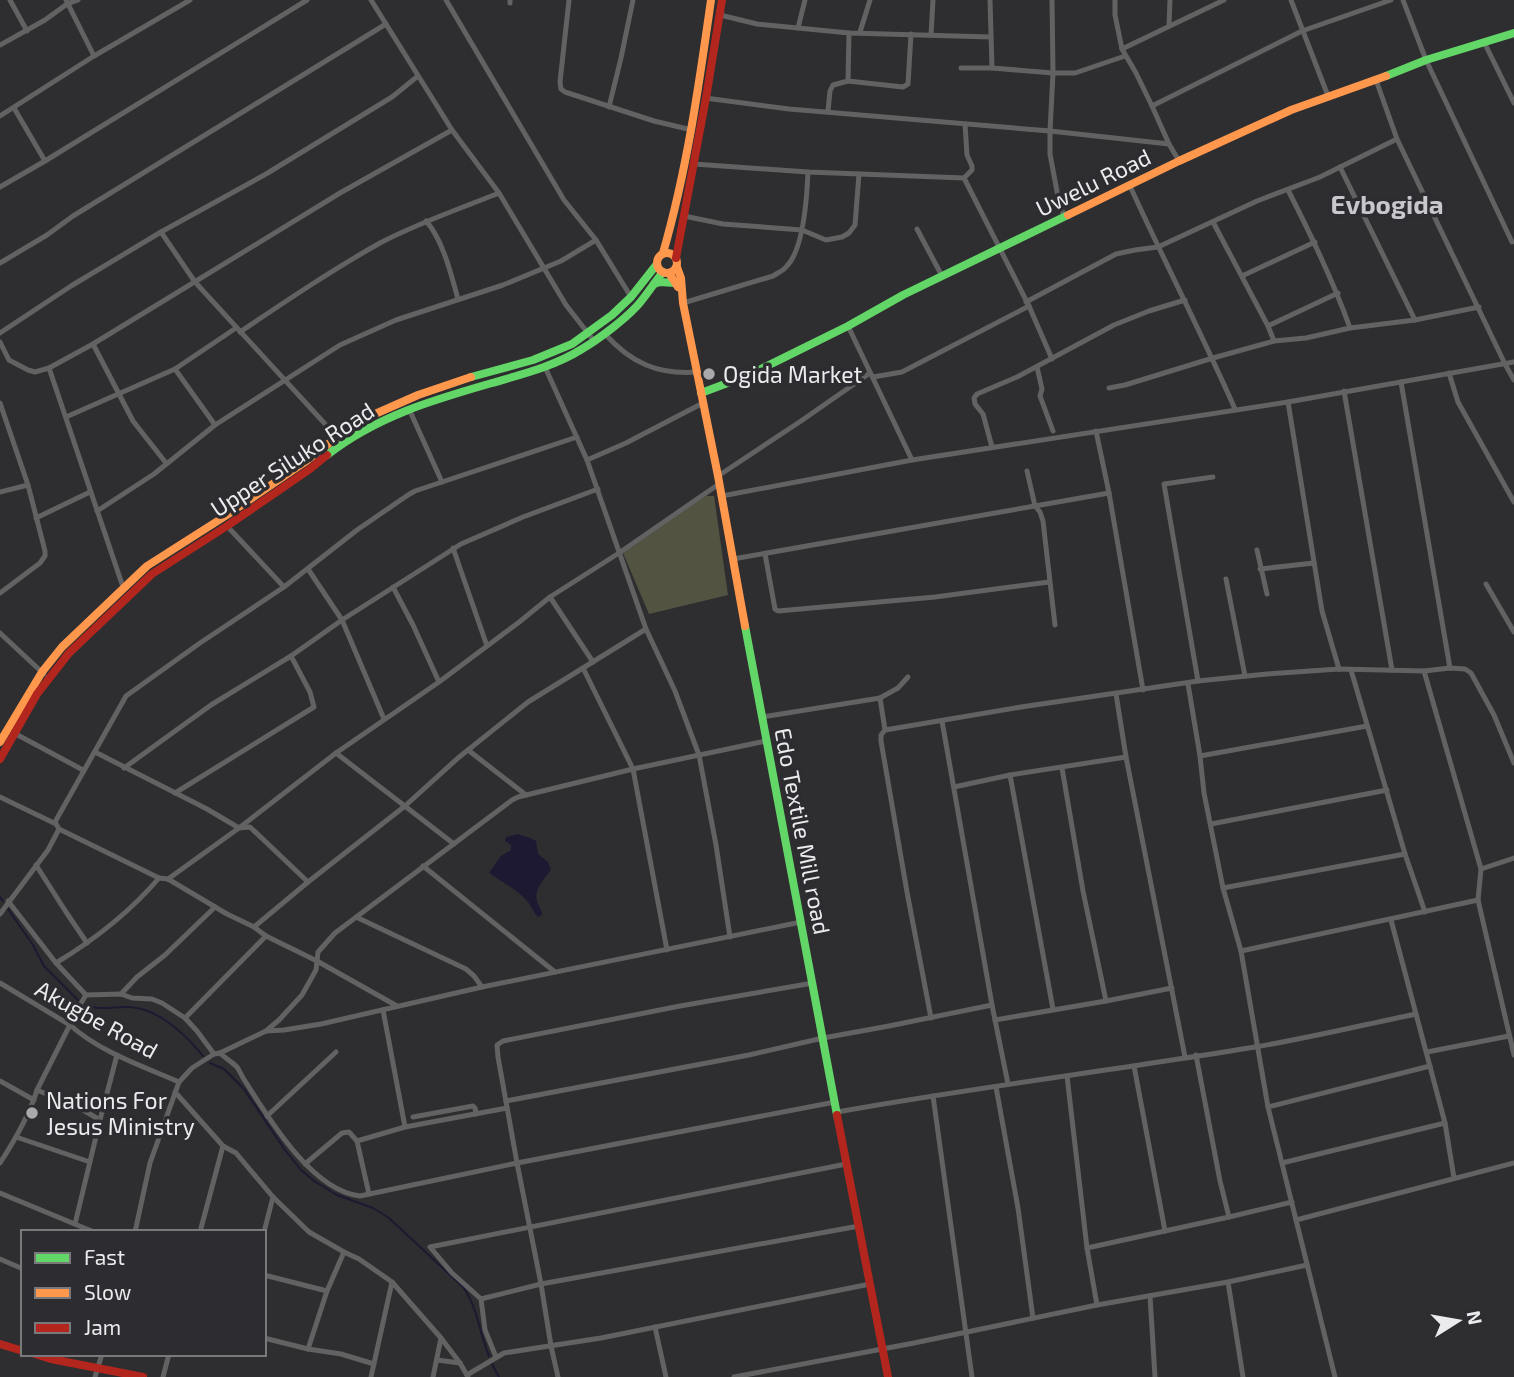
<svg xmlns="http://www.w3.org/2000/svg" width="1514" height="1377" font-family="'Exo 2',sans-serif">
<rect width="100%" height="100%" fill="#2e2e30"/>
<polygon fill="#525340" points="706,496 714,496 728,595 649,614 623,553"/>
<path fill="#1d1932" d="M 518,834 L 530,838 L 536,841 L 538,854 L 548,862 L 551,870 C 544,879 532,891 538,904 C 540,908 542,911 542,915 L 538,917 C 533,912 532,907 528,902 C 518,890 502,882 489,873 L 501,856 L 511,850 L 511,845 L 505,841 L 506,837 Z"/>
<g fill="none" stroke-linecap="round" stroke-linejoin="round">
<g stroke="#1d1932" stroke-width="2">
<polyline points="0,897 3,901"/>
<polyline points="8,909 33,945 44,966 78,1000"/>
<path d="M 85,1005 C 100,1011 115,1006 130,1007 C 160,1009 185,1034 203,1056"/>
<path d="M 210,1063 L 224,1069 L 244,1089 L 285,1150 L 301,1170 L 314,1181 L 337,1195 L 373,1208 L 389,1218 L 463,1287 C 478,1308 479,1332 489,1356"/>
<polyline points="492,1364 499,1377"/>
</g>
<g stroke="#626263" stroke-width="5">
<polyline points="10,0 27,31"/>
<polyline points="66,0 94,56"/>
<polyline points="371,0 452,130 499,193 566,305 594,341"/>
<polyline points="446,0 564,200 596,240 631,297"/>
<polyline points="569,0 560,82 561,89 565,92 654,121 692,130"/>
<polyline points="990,0 992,68"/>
<polyline points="1052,0 1053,73 1050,131 1050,154 1058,197 1064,217"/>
<polyline points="1115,0 1115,15 1122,49 1136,73 1152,106 1169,144 1179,161"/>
<polyline points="1291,0 1328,96"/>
<polyline points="1403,0 1426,60 1512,242"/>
<polyline points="510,3 510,0"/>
<polyline points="720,15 757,24 849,33 991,37"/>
<polyline points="1169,26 1170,0"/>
<polyline points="798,28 805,0"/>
<polyline points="860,32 870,0"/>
<polyline points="931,35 933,0"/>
<polyline points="1484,42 1514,103"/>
<polyline points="0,45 45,20 67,4 78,0"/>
<polyline points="1122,49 1224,0"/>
<polyline points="961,68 992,68 1053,73 1075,73 1125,56"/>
<polyline points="1376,80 1397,139 1505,364 1514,380"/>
<polyline points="848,81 849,33"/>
<polyline points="705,98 789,109 1050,131 1169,144"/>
<polyline points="1152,106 1302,31 1391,0"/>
<polyline points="609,107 621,58 633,0"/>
<polyline points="14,108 45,161"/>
<polyline points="828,111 830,91 833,85 848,81 903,87 908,84 911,34"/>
<polyline points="0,116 94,56 190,0"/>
<polyline points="694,164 808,172 964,178 1029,306 1052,359"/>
<polyline points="1340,167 1415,320"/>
<polyline points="964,178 972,170 972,166 967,155 965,124"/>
<path d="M 1130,186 C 1164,261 1202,334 1235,409"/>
<polyline points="0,187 45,161 307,0"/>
<path d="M 1288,190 C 1311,235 1333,280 1350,328"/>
<polyline points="684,216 723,224 802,230 826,240 842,237 849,233 855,225 859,174"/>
<path d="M 426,221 C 443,240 451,274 458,299"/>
<polyline points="1213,222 1268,326 1274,341"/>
<polyline points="917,229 942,276"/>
<polyline points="161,232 195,282 337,437"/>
<polyline points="0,263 47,235 73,216 386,24"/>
<polyline points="1242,276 1315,242"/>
<polyline points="1026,302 1116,254 1135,250 1158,247 1257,201 1320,177 1397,139"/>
<path d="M 683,303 L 773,276 C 777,273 783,271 786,267 C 804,250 807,196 808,172"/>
<polyline points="848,326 912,460"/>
<polyline points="1268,326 1338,293"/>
<path d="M 240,332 C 286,301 332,270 380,243 C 418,223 459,209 499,193"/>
<polyline points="0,333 71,286 161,232 266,174 392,97 418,76"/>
<path d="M 605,334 C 631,363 658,375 697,372"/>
<polyline points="0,342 9,360 28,370 35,372 49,368 93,344 340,193 452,130"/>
<polyline points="93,344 133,421 166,463"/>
<polyline points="545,367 587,460 646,629 675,691 699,755 716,845 730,937"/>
<polyline points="1037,367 1042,389 1040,396 1053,431"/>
<polyline points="49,368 123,587"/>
<polyline points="175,369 215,425"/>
<polyline points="1449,373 1458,402 1514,502"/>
<polyline points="873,377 902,372 1029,306"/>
<polyline points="1401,382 1450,668"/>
<polyline points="1109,388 1125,385 1213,358 1274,341 1306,338 1350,328 1415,320 1479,307"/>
<polyline points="1344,391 1392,670"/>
<polyline points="1288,402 1322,611 1339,669"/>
<polyline points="0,403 28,485 45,551 45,556 40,563 0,593"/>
<polyline points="409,409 442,482"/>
<polyline points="66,417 175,369 236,328"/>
<polyline points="1096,431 1109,493 1143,690"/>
<polyline points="992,447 983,414 975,404 974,398 977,394 1017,377 1114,325 1149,311 1185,300"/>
<polyline points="587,460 626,443 703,403"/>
<polyline points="1027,471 1035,506 1040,512 1043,521 1055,625"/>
<polyline points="718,476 801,421 870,373"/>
<polyline points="0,492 28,485"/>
<polyline points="722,496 912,460 1288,402 1514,362"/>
<polyline points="97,511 154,474 215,425 340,345 396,320 503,285 561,261 596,240"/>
<polyline points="36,518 90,492"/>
<polyline points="227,526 284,587"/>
<polyline points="453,548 487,646"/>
<polyline points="1257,550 1267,594"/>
<polyline points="765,554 775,609 778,611 935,597 1049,582"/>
<polyline points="733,559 1109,493"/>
<polyline points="308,569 342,620 384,719"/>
<polyline points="1260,569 1314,563"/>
<polyline points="1226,579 1245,676"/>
<polyline points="1486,584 1514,632"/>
<polyline points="393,587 413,625 439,682"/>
<polyline points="550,597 593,662"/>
<polyline points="0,633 44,674"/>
<polyline points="583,668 633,769 667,950"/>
<polyline points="1351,670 1405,854 1425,912"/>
<polyline points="1424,671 1481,869 1478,900 1514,1055"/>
<polyline points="1198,681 1164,484 1213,477"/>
<polyline points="1188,684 1200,756 1204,793 1223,888 1241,951 1268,1107 1335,1377"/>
<polyline points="1116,694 1126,757 1185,1057"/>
<polyline points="880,698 898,688 908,677"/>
<polyline points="762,717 880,698 885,730 1021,707 1198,681 1267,674 1339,669 1424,671 1450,668 1465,669 1471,673 1494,715 1514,763"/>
<polyline points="942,721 992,1005 1008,1084"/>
<polyline points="885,730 881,735 881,741 907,892 931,1018"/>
<polyline points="14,733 83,770"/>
<polyline points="468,750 526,795"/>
<polyline points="95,752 207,809 239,828 250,827 308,882"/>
<polyline points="336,753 454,844"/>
<polyline points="1200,756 1367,726"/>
<polyline points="124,768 211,705 291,656 342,620 461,544 523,517 598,489"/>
<polyline points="1062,768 1083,891 1106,1001"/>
<polyline points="1010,775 1053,1009"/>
<polyline points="954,787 1010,775 1126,757"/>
<polyline points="175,793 314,707 310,692 291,656"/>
<polyline points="0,797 56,824 59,829 159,878 168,879 227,914 254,927 266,936 317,961 397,1006"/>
<polyline points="56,824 55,822 126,696 200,643 284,587 357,530 408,495 415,491 577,437"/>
<polyline points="1211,824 1387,790"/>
<polyline points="36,865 66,912 87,943"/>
<polyline points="423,866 555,972"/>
<polyline points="1481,869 1514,858"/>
<polyline points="168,879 239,828 336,753 439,682 518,623 550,597 619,553 719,484"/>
<polyline points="1223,888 1405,854"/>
<path d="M 8,901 L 56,963 C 94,940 130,912 159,878"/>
<polyline points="0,914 48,850 59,829"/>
<polyline points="356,917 466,969 474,976 482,987"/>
<polyline points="1391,920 1445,1123 1454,1178"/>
<polyline points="254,927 308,882 405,806 458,758 528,702 646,629"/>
<polyline points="1241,951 1478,900"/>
<polyline points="56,963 86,995"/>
<path d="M 0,983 L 70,1025 C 100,1052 142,1066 179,1082"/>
<polyline points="121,994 137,977 165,955 215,907"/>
<polyline points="383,1010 405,1127"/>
<polyline points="185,1018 266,936"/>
<polyline points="995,1020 1106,1001 1172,988"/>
<polyline points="266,1031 279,1020 302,995 316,970 318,952 335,933 512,800 518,797 633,769 766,741"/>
<polyline points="1427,1052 1509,1036"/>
<path d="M 220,1053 C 225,1058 232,1062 237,1067 C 240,1071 242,1077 245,1081 C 269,1119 312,1191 360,1196 L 517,1163 L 835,1102"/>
<polyline points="1134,1066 1165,1231"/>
<polyline points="1067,1076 1087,1248 1097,1305"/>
<polyline points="0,1081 34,1100"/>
<polyline points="996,1087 1018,1208 1033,1318"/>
<polyline points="37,1090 83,1110 100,1120"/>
<polyline points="175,1092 223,1146 236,1153 273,1197 309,1232 344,1252 359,1259 392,1282 441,1338 460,1363 468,1377"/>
<polyline points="933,1096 972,1377"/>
<polyline points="506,1101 749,1055 823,1038 889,1026 992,1005"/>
<polyline points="1268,1107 1430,1066"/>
<path d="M 837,1112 C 976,1087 1116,1070 1255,1047 C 1309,1038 1363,1025 1416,1014"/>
<polyline points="267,1116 336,1052"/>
<polyline points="413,1117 473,1106 475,1108 476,1114"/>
<polyline points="16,1137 90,1162"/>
<path d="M 0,1163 C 15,1140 29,1116 37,1090 L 80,1005 L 86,995 L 121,994 L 132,998 L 152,999 L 162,1003 L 185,1018 L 197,1031 L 214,1054"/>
<polyline points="1282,1163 1445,1123"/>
<polyline points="305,1164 342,1133 349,1132 357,1141"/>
<polyline points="0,1193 94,1232"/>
<polyline points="369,1194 357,1141 405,1127 507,1108"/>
<polyline points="1229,1217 1292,1202"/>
<polyline points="1296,1220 1514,1163"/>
<polyline points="75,1224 100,1120 117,1055"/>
<polyline points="135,1232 150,1163 179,1082 192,1068 214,1054 220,1053 266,1031 284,1030 321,1024 482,987 801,922"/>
<polyline points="200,1232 223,1146"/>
<polyline points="264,1232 273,1197"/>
<polyline points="1087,1248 1229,1217 1220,1181 1196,1055"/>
<polyline points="0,1259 23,1269"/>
<polyline points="264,1275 327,1291"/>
<polyline points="1228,1282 1243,1377"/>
<polyline points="1150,1296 1155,1377"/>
<polyline points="481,1299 541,1284 859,1226"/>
<polyline points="655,1327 666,1377"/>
<polyline points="264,1338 308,1349 341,1354 374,1364"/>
<polyline points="308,1349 327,1291 344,1252"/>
<polyline points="496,1357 485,1330 481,1299 452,1273 430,1247 846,1164"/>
<polyline points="437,1360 460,1363"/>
<polyline points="467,1375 504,1353 601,1338 870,1284"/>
<polyline points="95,1377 102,1354"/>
<polyline points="163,1377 169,1354"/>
<polyline points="371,1377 392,1282"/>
<polyline points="433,1377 441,1338"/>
<polyline points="558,1377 551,1346 541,1284 517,1163 498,1057 497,1045 503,1041 680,1006 813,983"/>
<polyline points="734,1377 914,1343 1097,1305 1228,1282 1307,1265"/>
</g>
<g stroke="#63d668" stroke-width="8">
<polyline points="1386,76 1426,60 1514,33"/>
<polyline points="654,284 660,282 675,283"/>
<polyline points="471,377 533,360 572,344 612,315 631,297 657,264"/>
<polyline points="701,393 749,375 848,326 903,295 1068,215"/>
<path d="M 327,455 C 377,416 433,400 492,383 C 523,374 555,366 582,349 C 599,339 624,320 637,306 C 646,296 654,283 663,272"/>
<polyline points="745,626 837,1115"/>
</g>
<g stroke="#ff974d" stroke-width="8">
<polyline points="1068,215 1179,161 1291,110 1386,76"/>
<path d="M 663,253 C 687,170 699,85 711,0"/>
<circle cx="667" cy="263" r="10"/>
<polyline points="677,267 681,278 683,303 718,476 745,626"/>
<polyline points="669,273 678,287"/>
<polyline points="0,742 42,672 62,647 147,566 227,515 305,462 337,437 375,414 418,395 471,377"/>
</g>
<g stroke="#b3261e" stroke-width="8">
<polyline points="676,258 706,98 722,0"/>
<polyline points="0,759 37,694 69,653 152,574 227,526 310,469 327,455"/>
<polyline points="837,1115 888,1377"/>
<polyline points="0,1344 23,1351"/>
<polyline points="35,1354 51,1359 143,1377"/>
</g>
</g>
<g fill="#a9a8ab" stroke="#2d2d31" stroke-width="2.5">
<circle cx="709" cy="374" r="7"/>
<circle cx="32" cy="1113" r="7"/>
</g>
<g text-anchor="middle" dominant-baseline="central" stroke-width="7" stroke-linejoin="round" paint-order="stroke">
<g font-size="23" fill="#ebeaed" stroke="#2d2d31">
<text transform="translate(1093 182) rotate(-26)">Uwelu Road</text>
<text transform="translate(292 459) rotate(-33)">Upper Siluko Road</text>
<text transform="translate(803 831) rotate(79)">Edo Textile Mill road</text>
<text transform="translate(97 1019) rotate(29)">Akugbe Road</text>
</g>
<g font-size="23" fill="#ebeaed" stroke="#2d2d31" text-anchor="start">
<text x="723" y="374">Ogida Market</text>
<text x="46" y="1100">Nations For<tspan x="46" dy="26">Jesus Ministry</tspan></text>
</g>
<g font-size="26" font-weight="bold" fill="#c7c7cd" stroke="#2d2d31">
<text x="1387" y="203">Evbogida</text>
</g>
</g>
<rect x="21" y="1230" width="245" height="126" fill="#2d2d31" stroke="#79797c" stroke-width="2"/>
<rect x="35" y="1253" width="35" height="10" fill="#63d668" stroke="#79797c" stroke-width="2"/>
<text x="84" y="1265" font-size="21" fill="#ebeaed">Fast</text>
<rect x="35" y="1288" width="35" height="10" fill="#ff974d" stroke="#79797c" stroke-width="2"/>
<text x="84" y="1300" font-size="21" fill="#ebeaed">Slow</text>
<rect x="35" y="1323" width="35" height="10" fill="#b3261e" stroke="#79797c" stroke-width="2"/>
<text x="84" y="1335" font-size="21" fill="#ebeaed">Jam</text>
<g transform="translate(1458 1321) rotate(79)" stroke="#2d2d31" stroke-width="5" paint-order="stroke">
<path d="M0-5L12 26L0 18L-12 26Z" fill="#ebeaed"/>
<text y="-10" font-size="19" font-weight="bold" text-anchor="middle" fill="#ebeaed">N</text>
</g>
</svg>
